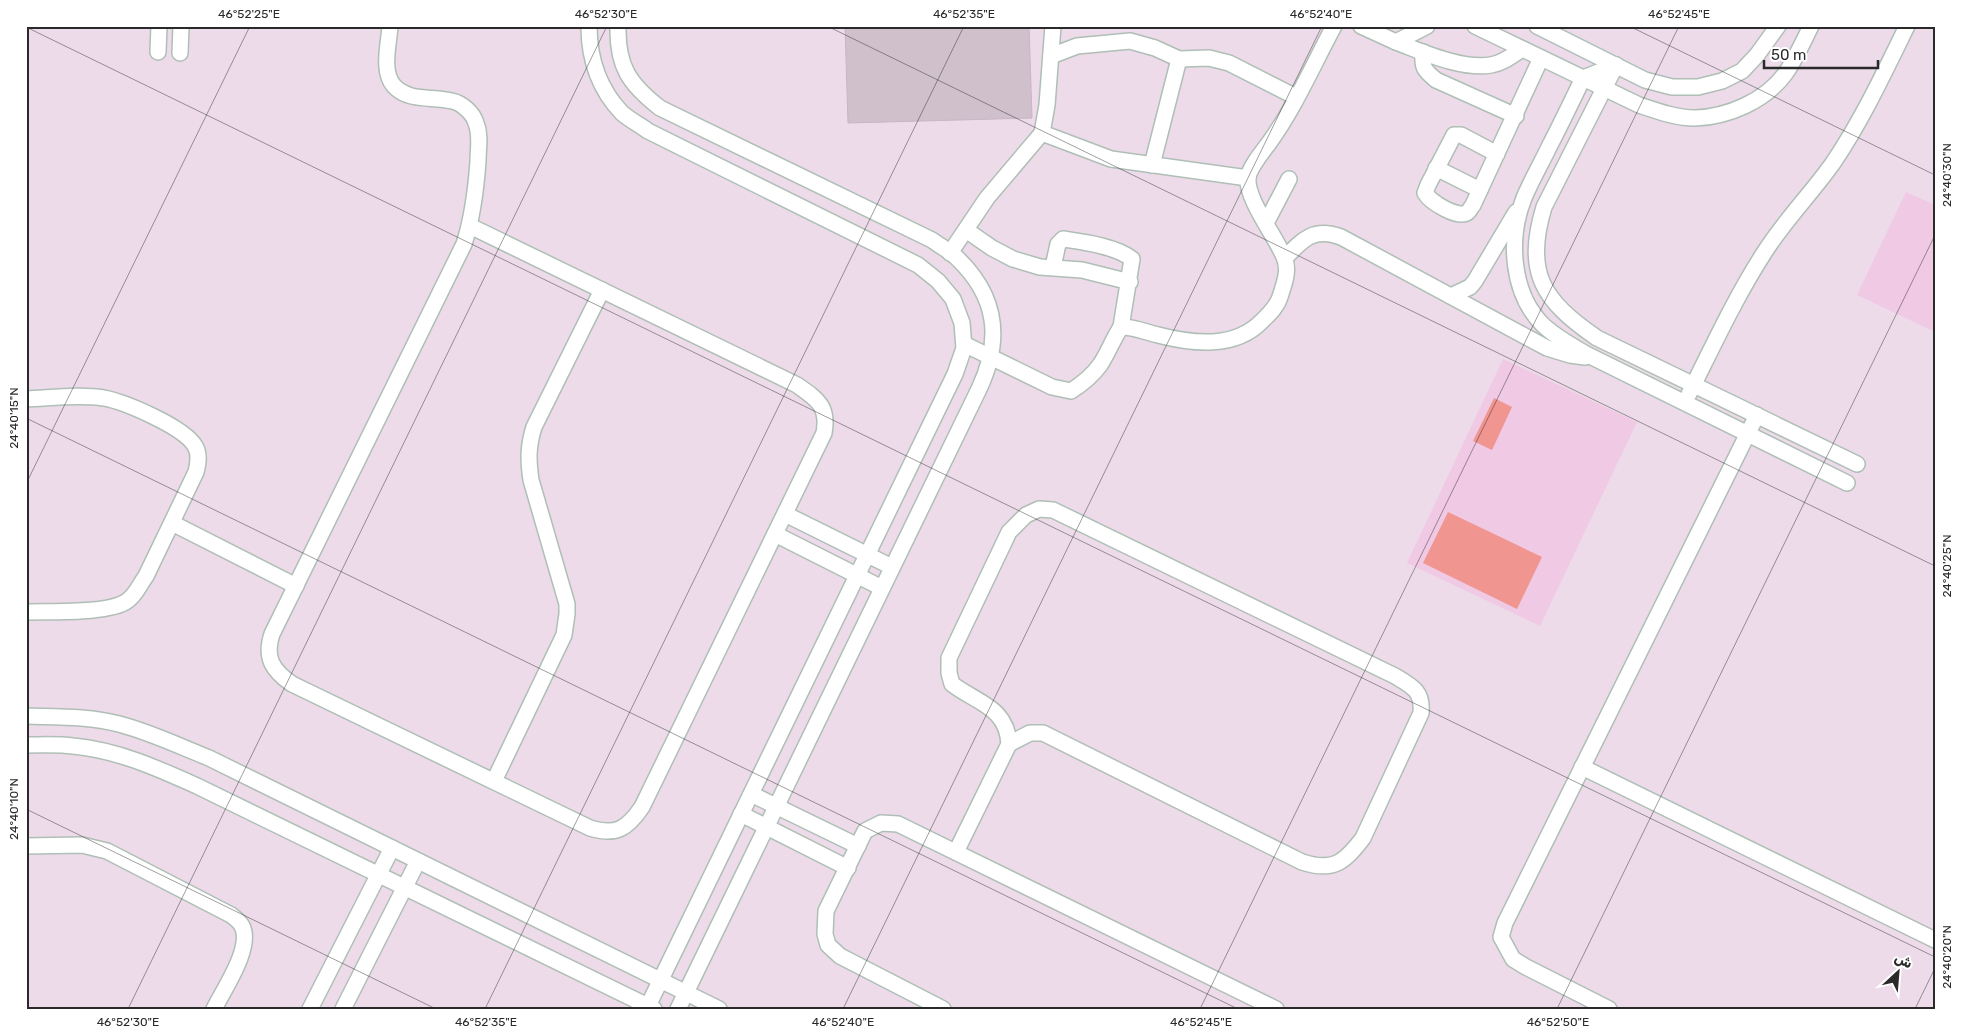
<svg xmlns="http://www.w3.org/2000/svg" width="1961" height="1035" font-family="Rubik,'Noto Sans Arabic',sans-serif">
<rect width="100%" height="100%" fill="#eddbea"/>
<g fill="#f0c9e4">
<polygon points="1906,192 1935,205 1935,332 1857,295"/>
<polygon points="1503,359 1637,422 1540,626 1407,563"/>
</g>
<g fill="#f0958f">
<polygon points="1494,398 1512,407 1492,450 1473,441"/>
<polygon points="1448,512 1542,557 1517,609 1423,563"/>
</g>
<polygon fill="#cfc0cc" stroke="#c9b5c3" points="845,26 1029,26 1032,118 848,123"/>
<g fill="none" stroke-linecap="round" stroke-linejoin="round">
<defs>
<g id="minor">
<path d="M 390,26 C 389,44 381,71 394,86 C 409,102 432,96 452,101 C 462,103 473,113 476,123 C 481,135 478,149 478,161 C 476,190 473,216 464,244 L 272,634 C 264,658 273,671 292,684 L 590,828 C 616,836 627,829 642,807 L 824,433 C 829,406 817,399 797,385 L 470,226"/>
<path d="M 589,26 C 589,59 599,89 622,113 C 630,120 640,125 648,131 L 918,265 L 938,281 L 953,299 L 962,323 L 964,348 L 955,374 L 648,1006"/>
<path d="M 618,26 C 617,66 629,84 660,108 L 932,240 C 940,246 950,251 957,258 C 998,297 1002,340 979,389 L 678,1009"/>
<polyline points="1361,26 1396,42 1427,26"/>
<path d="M 1475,26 L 1639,105 C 1657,111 1676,118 1695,118 C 1728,117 1765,101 1785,74 C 1795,60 1803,42 1811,26"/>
<polyline points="1537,26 1645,80 1672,87 1698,87 1722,81 1742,71 1757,55 1778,26"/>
<path d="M 1396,42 C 1423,52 1462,70 1491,65 C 1503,63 1513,55 1522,49"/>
<polyline points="158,52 159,26"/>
<path d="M 1423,52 C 1422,68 1424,70 1436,80 L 1516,116"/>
<polyline points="180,53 181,26"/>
<polyline points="1051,56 1077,46 1130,41 1155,48 1179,59 1209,58 1229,63 1296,97"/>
<path d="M 1616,65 L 1583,78 C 1572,101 1561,124 1549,147 C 1541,164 1531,181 1524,198 C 1508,238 1511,293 1543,325 C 1556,337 1572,346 1588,355 L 1847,483"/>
<path d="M 1616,65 L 1544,207 C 1524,273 1543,301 1597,338 L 1857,464"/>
<polyline points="1042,133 1111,159 1248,178"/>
<path d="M 1497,154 L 1461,135 L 1454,135 L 1428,185 L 1425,193 C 1430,202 1459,220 1468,212 C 1470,210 1471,207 1473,205 L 1541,58"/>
<polyline points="1152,165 1179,59"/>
<polyline points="1436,168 1480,190"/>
<polyline points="1266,223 1289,179"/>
<polyline points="966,230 992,248 1013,259 1040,267 1082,270 1130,282"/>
<polyline points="950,253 987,198 1042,133 1047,105 1053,26"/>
<path d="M 1285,258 C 1303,239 1314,227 1341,237 L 1547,348 L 1570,355 L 1585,357"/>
<path d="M 1053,267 L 1058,244 L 1063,239 C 1083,242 1116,246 1132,259 L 1121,327"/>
<polyline points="1451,296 1470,287 1475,281 1516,212"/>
<path d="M 964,344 L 1052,387 L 1071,391 C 1082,384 1092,376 1100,365 C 1108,353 1113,339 1121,327 C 1135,327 1145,332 1158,335 C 1193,344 1235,349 1262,321 C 1269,314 1277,307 1280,297 C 1284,284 1290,270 1284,257 C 1276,237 1246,199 1248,178 C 1249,168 1263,151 1269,143 C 1295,107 1313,65 1334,26"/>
<path d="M 1689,394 C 1713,346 1735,298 1764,253 C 1784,221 1811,194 1833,163 C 1862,120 1884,73 1907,26"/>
<path d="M 26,399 C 51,398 79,394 104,398 C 125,402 184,427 195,446 C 200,454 198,464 196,472 L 146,576 C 140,584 136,595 127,601 C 109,614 50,611 26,612"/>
<polyline points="785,514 892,567"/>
<polyline points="172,523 296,586"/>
<polyline points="775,534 882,588"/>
<path d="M 26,716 C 57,717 89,716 119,724 C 150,732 179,746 209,758 L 719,1009"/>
<path d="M 26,745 C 42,745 58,744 73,746 C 117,750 157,768 197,786 L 654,1009"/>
<polyline points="1582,767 1935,940"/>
<path d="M 494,781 L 564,635 L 567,614 L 567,604 L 531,480 C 528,460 528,446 534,427 L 602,290"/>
<polyline points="751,794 858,846"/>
<polyline points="741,814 848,868"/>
<path d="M 26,846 L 82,845 L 107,851 L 231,915 C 235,918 240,922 242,926 C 253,947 224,989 214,1009"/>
<path d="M 956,852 L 1009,744 C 1007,707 977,703 952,684 L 949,673 L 949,658 L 1009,532 L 1026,515 L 1039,509 L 1053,510 L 1395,676 C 1412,686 1423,691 1421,713 L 1363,838 C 1344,863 1333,872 1302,862 L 1043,733 L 1030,733 L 1009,744"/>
<polyline points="310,1009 392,848"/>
<polyline points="343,1009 418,861"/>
<polyline points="943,1009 840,956 828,945 825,934 826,911 865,831 881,823 898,824 1276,1009"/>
<polyline points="1609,1009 1526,967 1513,959 1501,937 1505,923 1757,415"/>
</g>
</defs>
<use href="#minor" stroke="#afbfb6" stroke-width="18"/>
<use href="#minor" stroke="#fff" stroke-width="15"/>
</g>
<path fill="none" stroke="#2a2a2a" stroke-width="1" stroke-opacity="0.45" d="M 827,26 L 1935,566M 1629,26 L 1935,175M 26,27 L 1935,957M 26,418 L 1238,1009M 26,484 L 250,26M 26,809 L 436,1009M 128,1009 L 607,26M 485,1009 L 964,26M 843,1009 L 1322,26M 1200,1009 L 1679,26M 1557,1009 L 1935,235M 1915,1009 L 1935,968"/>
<rect width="1961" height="1035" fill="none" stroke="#ffffff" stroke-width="55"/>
<g transform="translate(1898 972) rotate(26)" stroke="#ffffff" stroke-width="4" paint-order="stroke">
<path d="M0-4L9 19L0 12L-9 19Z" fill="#2a2a2a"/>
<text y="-8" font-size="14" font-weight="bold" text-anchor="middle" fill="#2a2a2a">ش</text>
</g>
<path d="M1764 60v8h114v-8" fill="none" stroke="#2a2a2a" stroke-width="2.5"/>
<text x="1771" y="60" font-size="15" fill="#2a2a2a" stroke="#ffffff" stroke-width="4" paint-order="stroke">50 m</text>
<rect x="28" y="28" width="1906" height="980" fill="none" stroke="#2a2a2a" stroke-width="2"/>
<g font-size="12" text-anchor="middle" fill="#2a2a2a">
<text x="249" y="18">46°52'25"E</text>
<text x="606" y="18">46°52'30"E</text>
<text x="964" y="18">46°52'35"E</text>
<text x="1321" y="18">46°52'40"E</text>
<text x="1679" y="18">46°52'45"E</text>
<text transform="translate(1947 175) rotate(-90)" y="4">24°40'30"N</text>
<text transform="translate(14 418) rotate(-90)" y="4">24°40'15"N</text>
<text transform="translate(1947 566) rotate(-90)" y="4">24°40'25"N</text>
<text transform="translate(14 809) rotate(-90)" y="4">24°40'10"N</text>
<text transform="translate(1947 957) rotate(-90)" y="4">24°40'20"N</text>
<text x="128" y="1026">46°52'30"E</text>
<text x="486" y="1026">46°52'35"E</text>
<text x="843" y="1026">46°52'40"E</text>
<text x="1201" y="1026">46°52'45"E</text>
<text x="1558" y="1026">46°52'50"E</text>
</g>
</svg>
